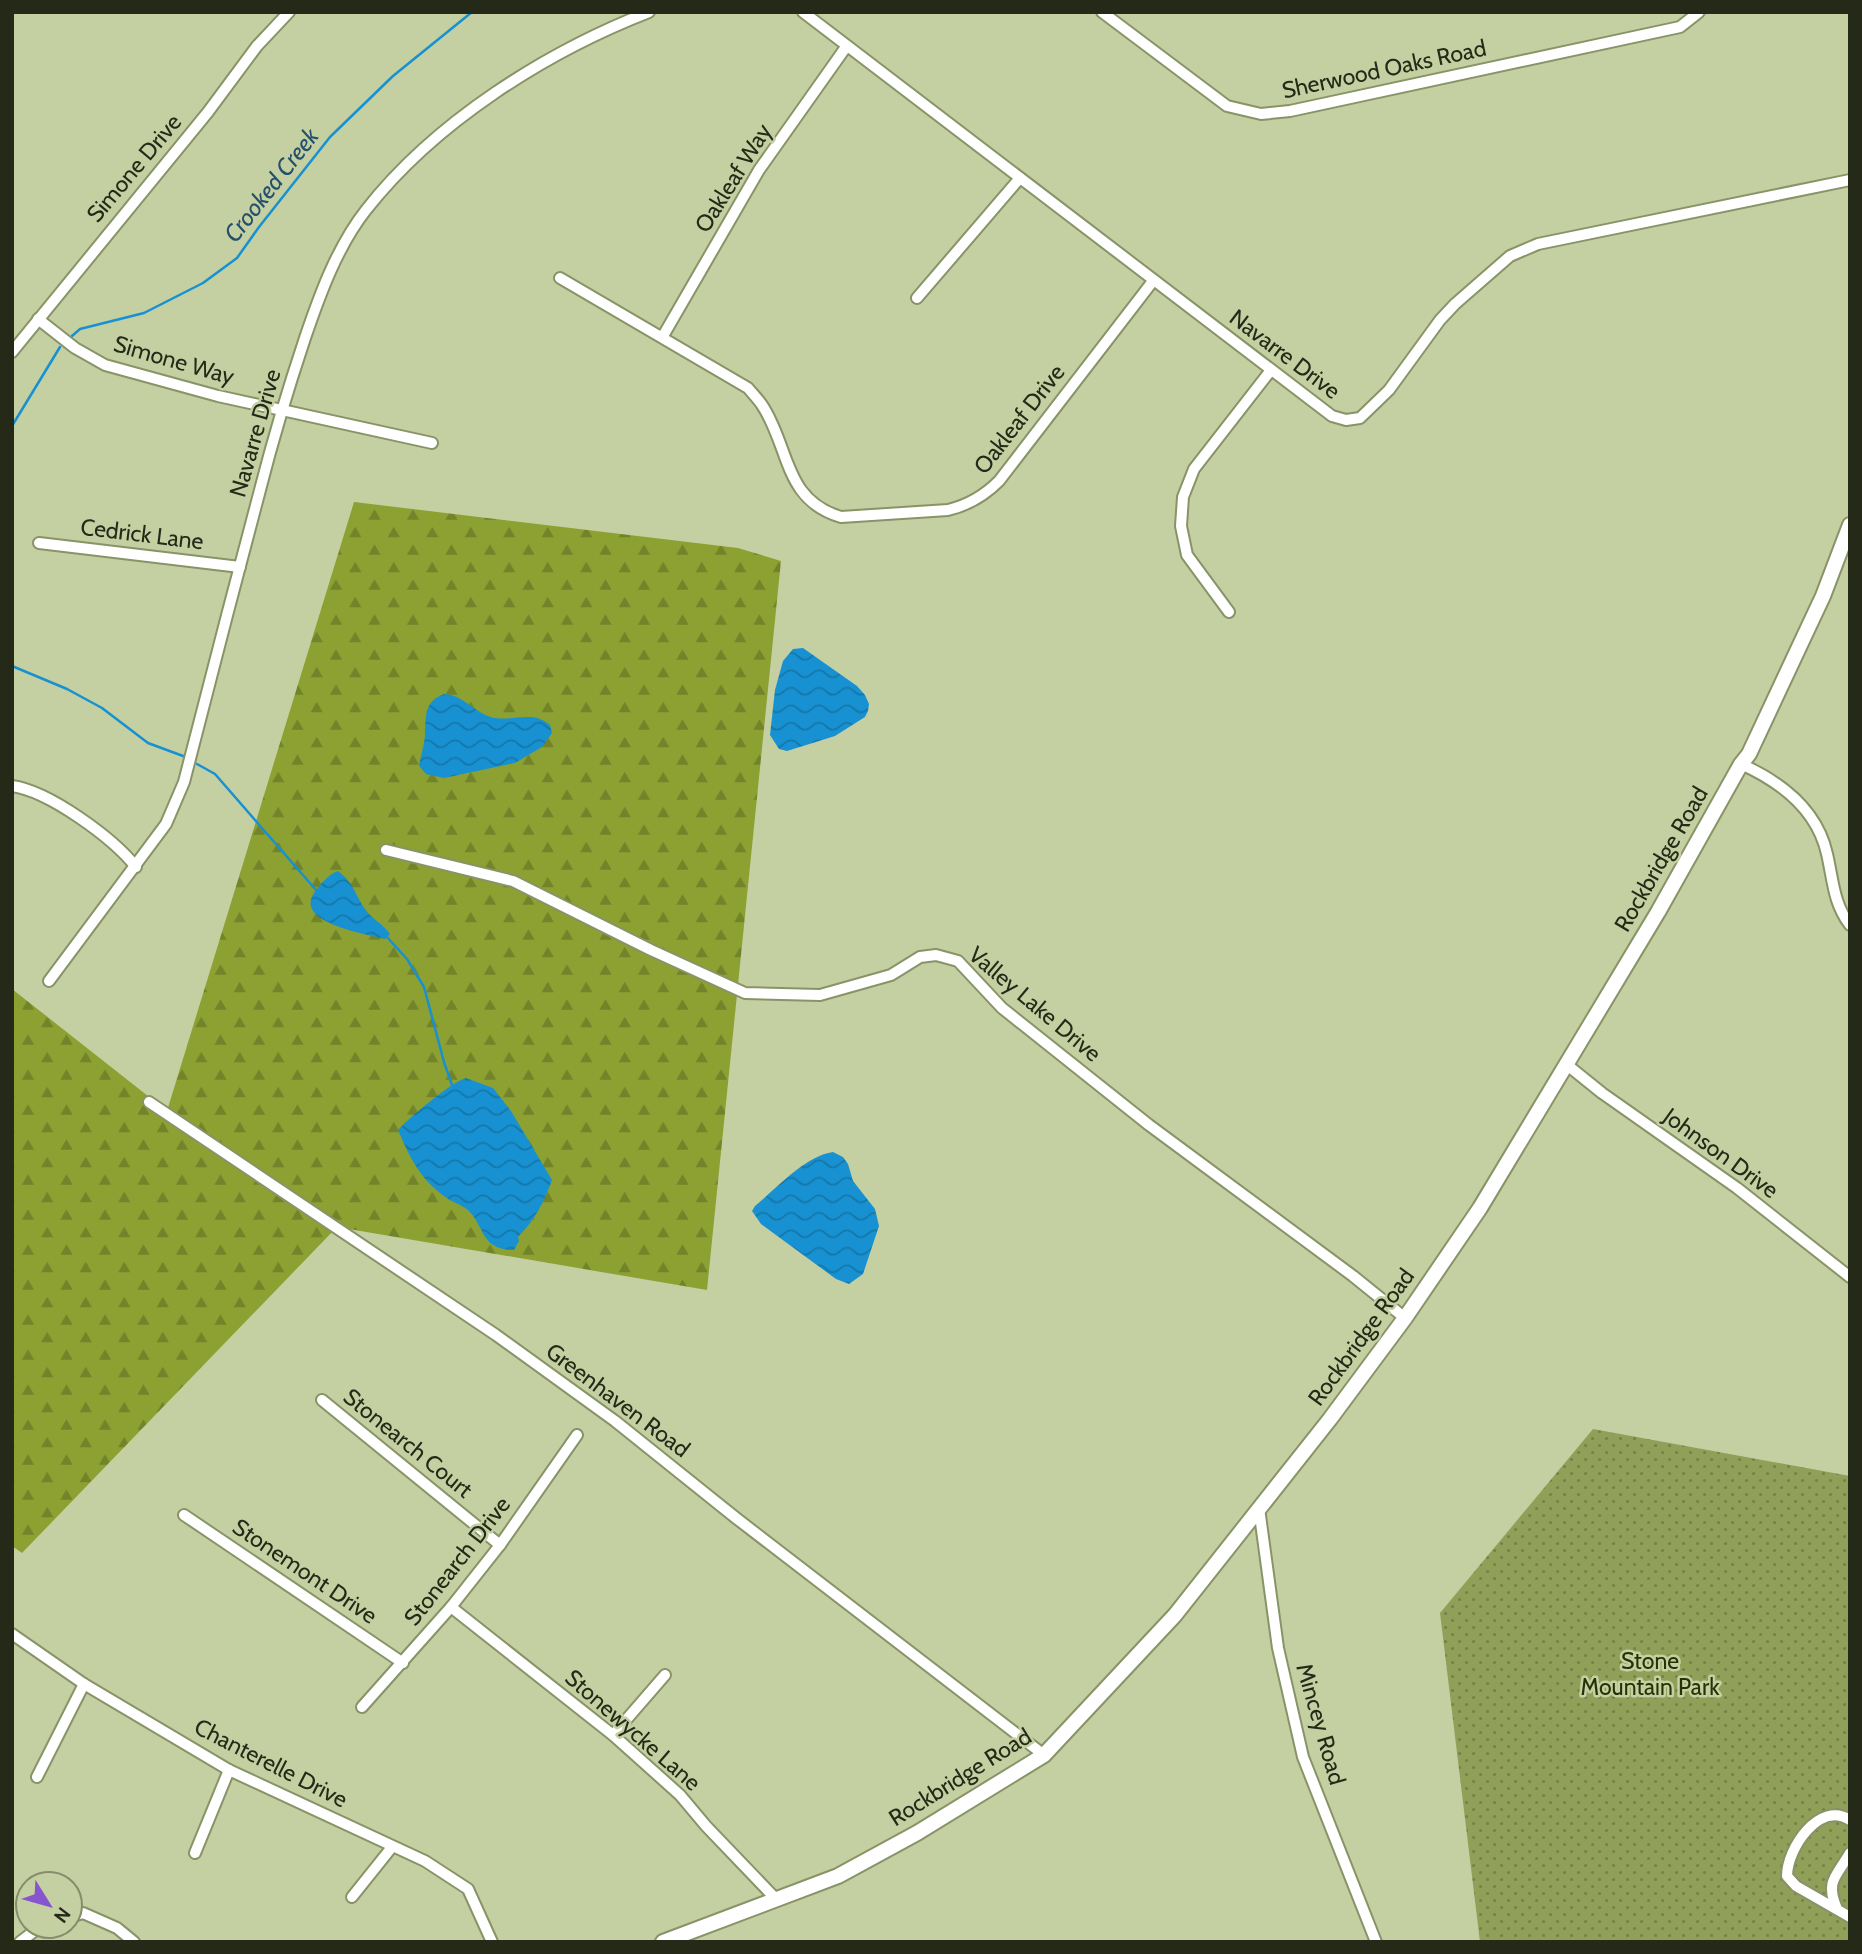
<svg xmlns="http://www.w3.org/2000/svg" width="1862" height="1954" font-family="Cabin,sans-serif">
<defs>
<pattern id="forest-firs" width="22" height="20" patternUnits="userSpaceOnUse" patternTransform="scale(1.75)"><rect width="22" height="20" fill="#8ca132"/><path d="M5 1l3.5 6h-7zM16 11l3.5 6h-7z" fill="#728329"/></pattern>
<pattern id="park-dots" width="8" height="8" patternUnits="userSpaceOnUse" patternTransform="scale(1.75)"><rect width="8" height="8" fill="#90a059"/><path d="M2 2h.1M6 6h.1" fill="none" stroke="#758349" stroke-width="1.8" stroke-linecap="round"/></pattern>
<pattern id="water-waves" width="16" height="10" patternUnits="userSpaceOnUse" patternTransform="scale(1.75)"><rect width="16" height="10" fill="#1791d1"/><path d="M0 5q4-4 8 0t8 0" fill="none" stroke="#1577a9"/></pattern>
</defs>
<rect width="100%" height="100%" fill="#c4d0a2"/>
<polygon fill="url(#forest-firs)" points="354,502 738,548 781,561 707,1290 337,1227 22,1553 12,1546 12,989 167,1111"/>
<polygon fill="url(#park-dots)" points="1593,1429 1850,1476 1850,1942 1480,1942 1440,1613"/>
<g fill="url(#water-waves)">
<polygon points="803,648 857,686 865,695 869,704 868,711 865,717 835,736 787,751 779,749 770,735 775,690 783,661 793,649"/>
<path d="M 444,694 C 463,694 476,715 495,718 C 515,721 533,710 550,725 L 552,733 L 542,747 L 515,763 L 444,778 L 426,774 L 419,766 C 421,755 425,743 425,732 C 426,714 425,701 444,694 Z"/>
<path d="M 338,871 C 354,883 354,893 365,909 C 371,918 383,924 390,934 L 385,939 C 367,934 294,923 314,893 C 320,885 328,874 338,871 Z"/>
<path d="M 466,1078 L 493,1088 L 511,1111 L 552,1180 C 544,1202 535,1220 518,1237 L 519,1241 L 514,1250 C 480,1250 485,1226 468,1210 C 461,1204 451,1202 444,1196 C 420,1179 409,1156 398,1130 C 411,1116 450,1083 466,1078 Z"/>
<path d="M 833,1152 L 843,1157 L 848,1164 L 853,1181 L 875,1209 L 879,1226 L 863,1274 L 849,1284 L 836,1279 L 761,1224 L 752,1211 L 755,1206 C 777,1188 805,1156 833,1152 Z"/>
</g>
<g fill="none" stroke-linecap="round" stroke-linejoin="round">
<g stroke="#1791d1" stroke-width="2.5">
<polyline points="72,336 80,329 144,313 203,283 237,258 259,227 330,137 393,76 472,12"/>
<polyline points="12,426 60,347"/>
<polyline points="12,666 67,689 102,708 148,743 183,756"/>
<polyline points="197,764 215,774 316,890"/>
<polyline points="387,937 407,959 424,987 444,1062 452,1085"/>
</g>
<defs>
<g id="minor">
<polyline points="803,12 1332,416 1346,420 1360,418 1389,390 1440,320 1455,304 1510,256 1538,244 1850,180"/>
<polyline points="1102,12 1227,106 1261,114 1290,111 1680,27 1699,12"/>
<path d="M 560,278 L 748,388 C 752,393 758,399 762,405 C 790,447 783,500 841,517 L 948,510 C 969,505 984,496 999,481 L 1153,281"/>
<polyline points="917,298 1020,178"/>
<polyline points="38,319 75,348 105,365 218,396 432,443"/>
<polyline points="663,336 759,170 846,47"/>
<polyline points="12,352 208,112 257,46 289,12"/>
<polyline points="39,543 240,567"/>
<polyline points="1229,612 1187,555 1181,526 1183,497 1194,469 1271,370"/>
<path d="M 1741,764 C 1781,782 1817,809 1827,854 C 1833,879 1833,903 1850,925"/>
<path d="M 12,786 C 49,791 113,838 136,867"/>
<polyline points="386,850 513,881 651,950 745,993 820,995 891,975 920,957 936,955 958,961 1002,1008 1149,1125 1353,1276 1405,1318"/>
<path d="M 49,981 L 166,824 L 184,782 C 209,685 234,587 260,490 C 273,439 288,389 305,338 C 320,294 337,247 366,210 C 435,122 546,52 649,12"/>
<polyline points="1566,1064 1602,1093 1737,1188 1850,1277"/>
<polyline points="149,1102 496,1335 615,1421 736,1518 1044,1755"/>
<polyline points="322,1400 500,1545"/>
<polyline points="1259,1508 1278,1648 1303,1757 1376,1942"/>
<polyline points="184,1515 403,1663"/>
<polyline points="451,1607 613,1735 680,1795 706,1826 775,1898"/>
<polyline points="12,1634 84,1684 229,1770 425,1861 468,1889 492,1942"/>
<polyline points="362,1707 451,1607 500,1545 577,1435"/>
<polyline points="613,1735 665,1675"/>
<polyline points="37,1777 84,1684"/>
<path d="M 1850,1820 C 1819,1800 1787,1849 1787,1876 L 1796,1886 L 1850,1917"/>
<polyline points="195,1853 229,1770"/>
<polyline points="352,1897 392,1847"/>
<path d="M 1837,1909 C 1825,1881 1836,1877 1850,1853"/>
<polyline points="70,1917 83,1913 117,1928 134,1942"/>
<polyline points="20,1942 41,1926"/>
</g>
<polyline id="secondary" points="663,1942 838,1876 917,1833 1044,1755 1175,1615 1330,1419 1405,1318 1480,1208 1658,912 1741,764 1749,754 1823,596 1850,525"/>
</defs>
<use href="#minor" stroke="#889367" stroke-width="14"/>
<use href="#secondary" stroke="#889367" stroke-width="18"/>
<use href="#minor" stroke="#fff" stroke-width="10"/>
<use href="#secondary" stroke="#fff" stroke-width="14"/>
</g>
<g text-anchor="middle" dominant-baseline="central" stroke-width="5" stroke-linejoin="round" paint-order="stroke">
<g font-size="23" fill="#252a18" stroke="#c4d0a2">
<text transform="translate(1384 69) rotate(-12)">Sherwood Oaks Road</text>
<text transform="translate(134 168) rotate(-50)">Simone Drive</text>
<text transform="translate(733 178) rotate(-58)">Oakleaf Way</text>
<text transform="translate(1285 354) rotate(37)">Navarre Drive</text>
<text transform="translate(174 360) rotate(16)">Simone Way</text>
<text transform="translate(1019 419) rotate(-52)">Oakleaf Drive</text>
<text transform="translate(255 433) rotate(-74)">Navarre Drive</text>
<text transform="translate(142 534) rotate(7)">Cedrick Lane</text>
<text transform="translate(1661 859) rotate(-60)">Rockbridge Road</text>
<text transform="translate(1035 1004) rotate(40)">Valley Lake Drive</text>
<text transform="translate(1721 1153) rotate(36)">Johnson Drive</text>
<text transform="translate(1361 1337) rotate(-54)">Rockbridge Road</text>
<text transform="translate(618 1400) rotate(37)">Greenhaven Road</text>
<text transform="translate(408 1443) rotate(39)">Stonearch Court</text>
<text transform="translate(457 1561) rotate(-52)">Stonearch Drive</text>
<text transform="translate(305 1571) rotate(34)">Stonemont Drive</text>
<text transform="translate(1321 1724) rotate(74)">Mincey Road</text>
<text transform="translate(633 1730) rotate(41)">Stonewycke Lane</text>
<text transform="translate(271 1763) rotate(27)">Chanterelle Drive</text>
<text transform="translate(960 1777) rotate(-32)">Rockbridge Road</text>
</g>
<g font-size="23" fill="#293103" stroke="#c4d0a2">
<text x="1650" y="1661">Stone<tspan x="1650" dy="26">Mountain Park</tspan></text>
</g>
<g font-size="24" font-style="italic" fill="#25506c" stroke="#c4d0a2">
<text transform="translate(271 185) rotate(-52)">Crooked Creek</text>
</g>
</g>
<rect width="1862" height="1954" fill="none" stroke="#252a18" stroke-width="28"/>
<g transform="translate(49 1905) rotate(127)"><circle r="33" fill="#c4d0a2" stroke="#848e6b" stroke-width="2"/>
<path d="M0-5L12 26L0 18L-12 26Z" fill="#8755ce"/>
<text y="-10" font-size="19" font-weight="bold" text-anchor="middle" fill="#252a18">N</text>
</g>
</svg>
